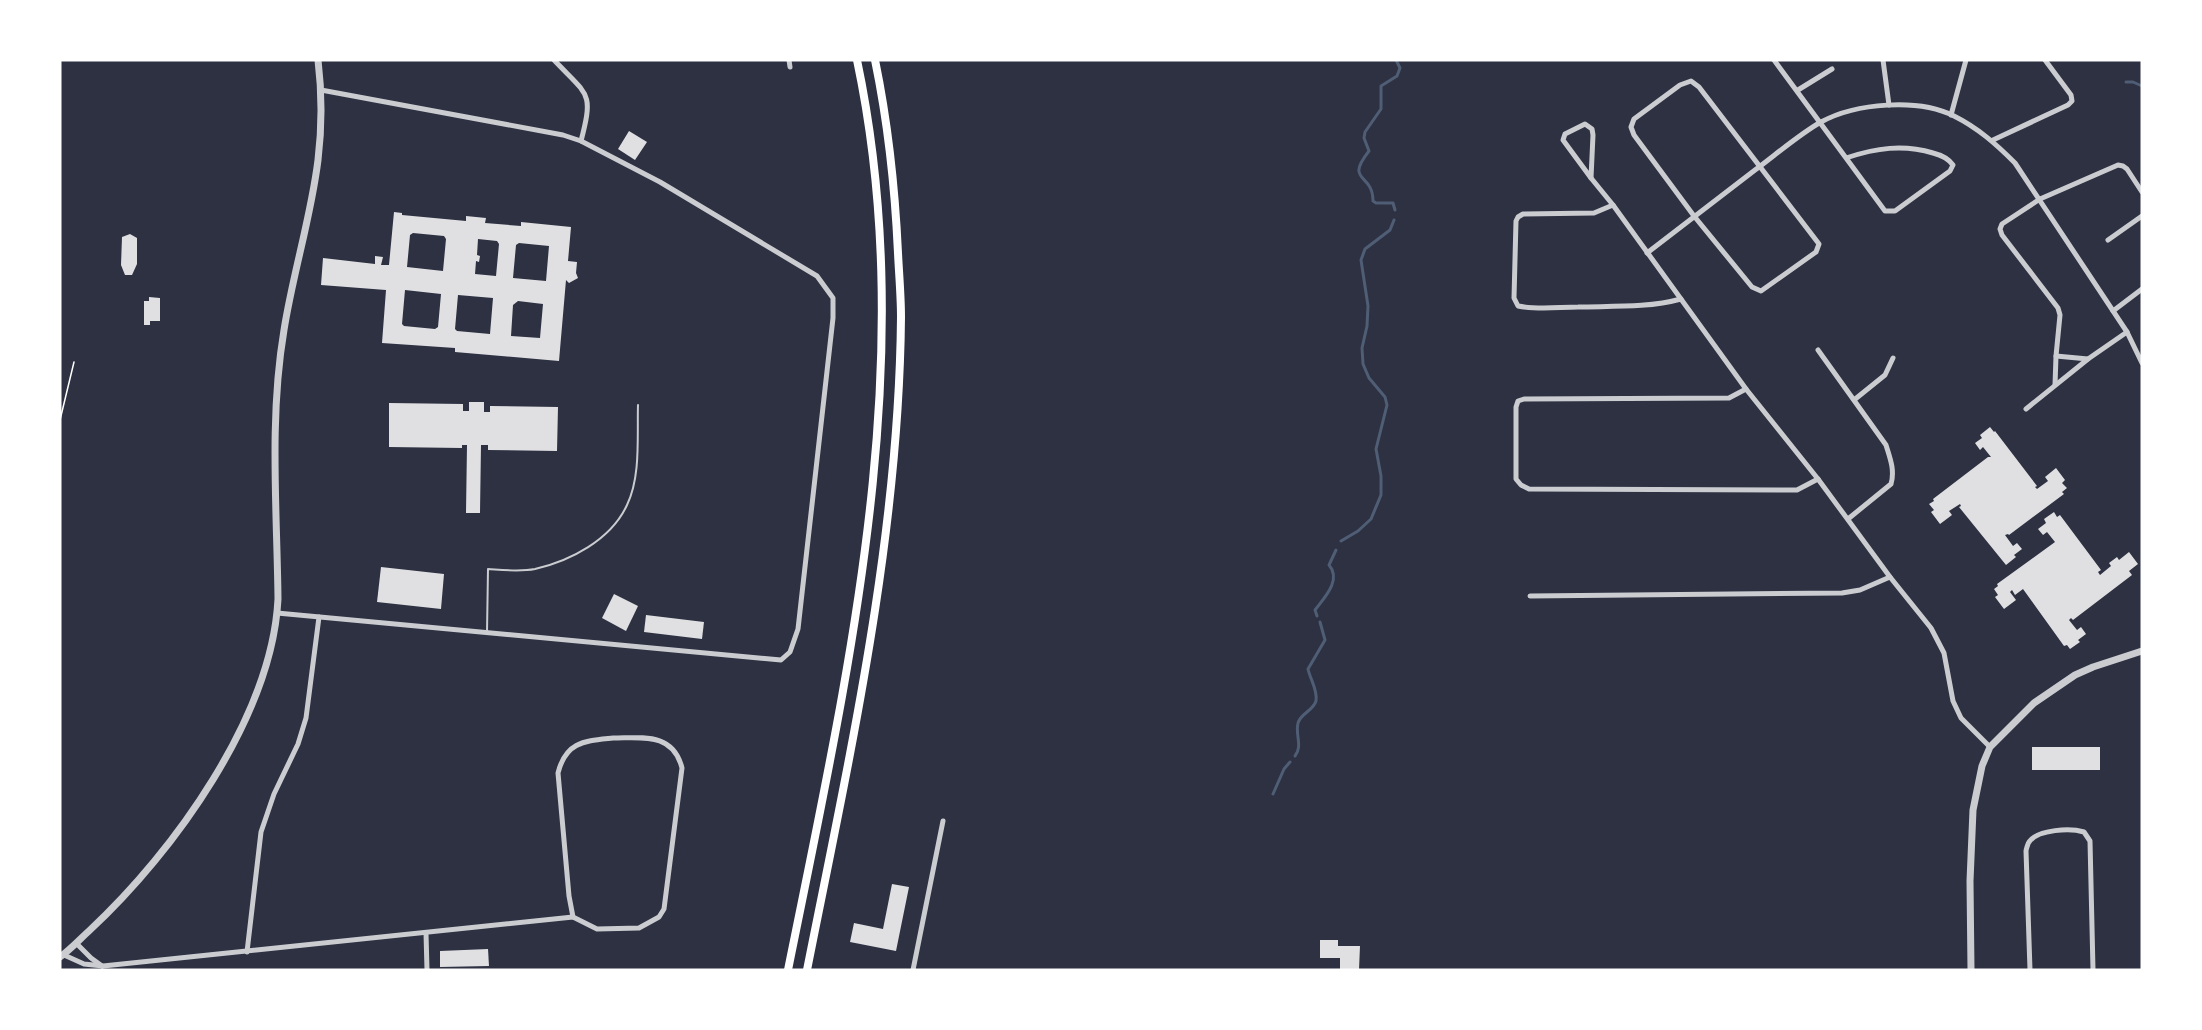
<svg xmlns="http://www.w3.org/2000/svg" width="2202" height="1030" font-family="Quicksand,sans-serif">
<rect width="100%" height="100%" fill="#2d3142"/>
<g fill="none" stroke-linecap="round" stroke-linejoin="round">
<g stroke="#4f5d75" stroke-width="3">
<polyline points="2126,82 2133,82 2142,86"/>
<path d="M 1395,210 L 1393,203 L 1376,203 L 1373,201 C 1373,172 1344,183 1369,151 L 1364,138 L 1365,132 L 1381,109 L 1381,86 L 1397,76 L 1400,68 L 1396,60"/>
<polyline points="1341,541 1358,531 1371,519 1381,495 1381,476 1376,449 1387,405 1385,397 1369,378 1363,364 1362,348 1367,326 1368,306 1361,260 1365,249 1390,230 1394,220"/>
<path d="M 1317,616 L 1315,610 C 1324,598 1342,580 1329,565 L 1336,550"/>
<path d="M 1295,756 C 1303,746 1295,735 1298,723 C 1301,713 1313,711 1316,701 C 1318,690 1310,679 1308,669 L 1325,640 L 1320,622"/>
<polyline points="1273,794 1284,769 1290,762"/>
</g>
</g>
<g fill="#e0e0e3" fill-rule="evenodd">
<polygon points="629,131 647,142 635,160 618,149"/>
<path d="M 394,212 L 402,213 L 402,215 L 466,221 L 466,216 L 486,218 L 485,223 L 521,226 L 521,222 L 571,227 L 568,261 L 577,262 L 576,273 L 578,278 L 569,283 L 566,280 L 559,361 L 455,352 L 455,348 L 382,343 L 386,290 L 321,285 L 323,258 L 375,264 L 375,256 L 383,257 L 381,265 L 389,265 ZM 413,233 L 444,236 L 446,239 L 443,271 L 407,267 L 410,235 ZM 478,239 L 497,241 L 499,244 L 496,276 L 475,274 L 476,261 L 479,262 L 480,256 L 477,255 ZM 519,243 L 549,246 L 546,281 L 513,278 L 516,245 ZM 405,290 L 441,294 L 438,327 L 435,329 L 404,326 L 402,324 ZM 458,295 L 493,298 L 490,334 L 457,331 L 455,329 ZM 518,301 L 543,304 L 540,338 L 511,336 L 513,305 Z"/>
<polygon points="130,234 137,238 137,264 132,275 125,275 121,265 122,237"/>
<polygon points="149,297 160,298 160,321 150,321 150,325 144,325 144,301 149,301"/>
<polygon points="469,402 484,402 484,412 490,412 490,406 558,407 557,451 488,450 488,445 481,445 480,513 466,513 467,445 462,445 462,448 389,447 389,403 463,404 463,411 469,411"/>
<polygon points="1990,427 1994,432 1995,431 2037,486 2035,487 2037,489 2048,481 2045,477 2056,468 2065,480 2062,483 2067,488 2062,492 2064,494 2009,535 2008,534 2005,535 2013,546 2017,543 2022,549 2014,555 2016,557 2006,565 1959,507 1961,506 1960,504 1949,511 1952,515 1940,524 1931,512 1934,510 1929,504 1934,501 1933,499 1988,457 1991,457 1983,447 1980,450 1975,443 1982,438 1980,435"/>
<polygon points="2054,512 2057,517 2060,515 2101,570 2098,572 2100,575 2111,566 2109,563 2117,557 2119,560 2129,552 2138,564 2129,571 2132,575 2073,620 2071,618 2069,620 2077,630 2081,627 2086,634 2078,640 2080,642 2070,649 2067,645 2064,646 2023,589 2015,595 2012,590 2010,592 2016,600 2004,609 1995,597 1998,595 1994,589 1998,586 1997,584 2055,542 2047,532 2043,535 2038,529 2046,523 2044,519"/>
<polygon points="381,567 444,574 441,609 377,602"/>
<polygon points="614,594 638,606 626,631 602,618"/>
<polygon points="646,615 704,622 702,639 644,632"/>
<rect x="2032" y="747" width="68" height="23"/>
<polygon points="892,884 909,887 896,951 850,942 854,923 883,929"/>
<polygon points="1320,940 1338,940 1338,946 1360,946 1359,970 1340,970 1340,958 1320,958"/>
<polygon points="488,949 489,966 440,967 440,951"/>
</g>
<g fill="none" stroke-linecap="round" stroke-linejoin="round">
<polyline stroke="#fff" stroke-width="1.5" points="60,420 74,362"/>
<path stroke="#caccd0" stroke-width="2" d="M 487,632 L 488,569 C 503,570 520,572 535,569 C 570,561 611,540 627,505 C 641,476 637,437 638,405"/>
<g stroke="#caccd0" stroke-width="5">
<path d="M 554,60 C 588,96 594,91 581,141"/>
<polyline points="789,60 790,67"/>
<path d="M 1774,60 L 1885,211 L 1895,211 L 1950,171 L 1953,165 C 1948,158 1941,155 1933,153 C 1903,144 1876,148 1846,158"/>
<polyline points="1883,60 1889,105"/>
<polygon points="1691,81 1699,87 1819,244 1816,252 1761,291 1752,287 1694,216 1634,135 1631,127 1634,119 1680,85"/>
<polyline points="1798,90 1832,69"/>
<polyline points="1951,115 1966,60"/>
<polygon points="1585,124 1592,129 1593,135 1591,178 1563,140 1565,134"/>
<polyline points="1993,140 2068,105 2072,101 2071,95 2045,60"/>
<polyline points="1591,178 1613,205 1746,389 1818,479 1890,577 1931,628 1944,653 1953,701 1961,718 1990,747"/>
<path d="M 1613,205 L 1594,213 L 1523,214 L 1518,217 L 1516,221 L 1514,298 L 1518,306 C 1537,310 1559,307 1578,307 C 1613,306 1648,308 1681,299"/>
<polyline points="2108,240 2142,216"/>
<path d="M 1647,253 C 1683,225 1719,198 1755,170 C 1774,156 1801,133 1821,122 C 1856,103 1918,98 1954,116 C 1978,128 1996,144 2015,163 L 2127,332 L 2142,363"/>
<polyline points="2113,311 2142,289"/>
<polyline points="2127,332 2088,359 2056,356 2060,315 2058,308 2002,235 2000,229 2002,224 2040,199 2118,165 2123,166 2127,169 2142,192"/>
<path d="M 1818,350 L 1886,445 C 1890,458 1895,470 1891,484 L 1848,519"/>
<polyline points="2055,385 2056,356"/>
<polyline points="1746,389 1729,398 1524,399 1518,401 1516,407 1516,479 1521,485 1529,489 1797,490 1818,479"/>
<polyline points="1854,400 1885,375 1893,358"/>
<polyline points="2026,409 2088,359"/>
<polyline points="1530,596 1842,593 1860,590 1890,577"/>
<polyline points="277,613 781,660 790,652 798,629 833,318 833,298 817,276 660,182 581,141 563,135 321,90"/>
<path d="M 613,738 C 642,738 673,732 682,768 L 664,909 L 659,917 L 639,928 L 597,929 L 573,917 L 569,896 L 558,773 C 566,741 585,741 613,738 Z"/>
<polyline points="426,933 427,970"/>
<polyline points="76,943 91,958 102,966"/>
<polyline points="247,952 261,832 274,794 298,744 306,718 319,617"/>
<polyline points="64,955 84,964 103,966 573,917"/>
<polyline points="913,970 943,821"/>
<path d="M 2030,970 L 2026,851 C 2026,850 2028,843 2029,842 C 2038,829 2071,828 2084,832 L 2090,841 L 2093,970"/>
</g>
<g stroke="#caccd0" stroke-width="7">
<path d="M 60,957 C 71,949 80,939 90,930 C 174,852 272,716 278,599 C 277,509 269,419 284,330 C 293,273 311,217 318,160 C 322,127 322,93 318,60"/>
<polyline points="1971,970 1970,881 1973,810 1982,766 1990,747 2034,703 2075,675 2093,667 2142,651"/>
</g>
<g stroke="#fff" stroke-width="8">
<path d="M 788,970 C 848,672 921,364 857,60"/>
<path d="M 807,970 C 850,754 899,538 901,317 C 901,296 899,274 898,253 C 895,188 888,123 875,60"/>
</g>
</g>
<rect width="2202" height="1030" fill="none" stroke="#ffffff" stroke-width="123"/>
</svg>
